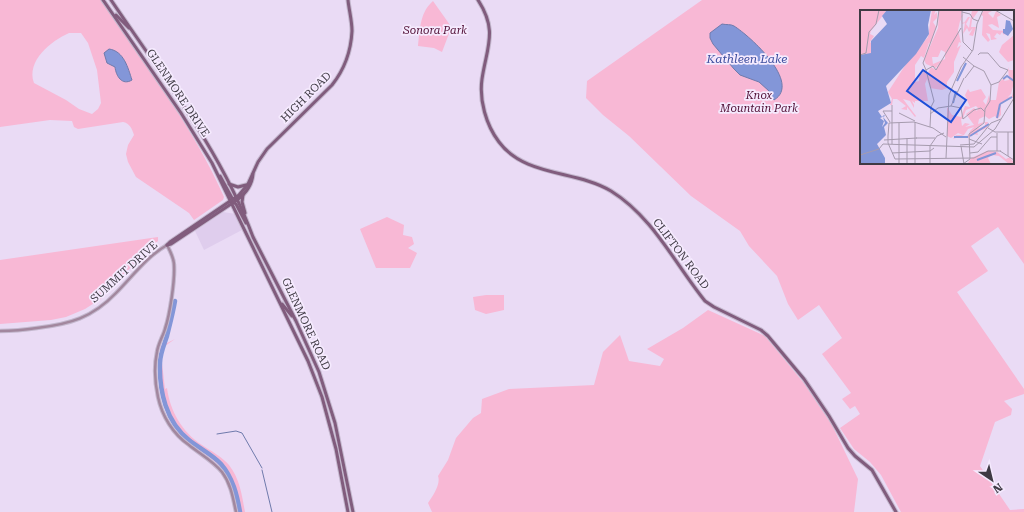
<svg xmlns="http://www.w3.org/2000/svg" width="1024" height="512" font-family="'Roboto Serif',serif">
<rect width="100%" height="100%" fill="#eadbf5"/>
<polygon fill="#dfcded" points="223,212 236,214 242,230 204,250 195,231"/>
<g fill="#f8b8d5" fill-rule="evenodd">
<path d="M 0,0 L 101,0 C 144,64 193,126 224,197 L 223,200 L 194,220 L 189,213 L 136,177 L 128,162 L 126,154 L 128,145 L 134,135 C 132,128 129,123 123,122 L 78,129 L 74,127 L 72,121 L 50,120 L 0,127 ZM 69,33 L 81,33 L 88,43 L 97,70 L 101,103 L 98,109 L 92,114 L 79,109 L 66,100 L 34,83 C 26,61 51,41 69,33 Z"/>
<path d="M 702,0 L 1024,0 L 1024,264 L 998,227 L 971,246 L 988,271 L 957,292 L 1024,389 L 1024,394 L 1004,401 L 1012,409 L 1011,415 L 995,422 L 980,466 L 1010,510 L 1024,509 L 1024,512 L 901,512 L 881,475 L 870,462 L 854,449 L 840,428 L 860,414 L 855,406 L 850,409 L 842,399 L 851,393 L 822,354 L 842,338 L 819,305 L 798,320 L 788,304 L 777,276 L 749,246 L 740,231 L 691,196 L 629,136 L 603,115 L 586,98 L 587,81 ZM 861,11 L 1013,11 L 1013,163 L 861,163 Z"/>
<path d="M 433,1 L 450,25 L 450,31 L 442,52 L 434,48 L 418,46 C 420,29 420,12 433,1 Z"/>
<polygon points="387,217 404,225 403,235 412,237 414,244 408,248 417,253 410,268 376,268 360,229"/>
<polygon points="158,237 158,241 149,248 102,298 85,309 66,317 51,320 0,324 0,260"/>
<polygon points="486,295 504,295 504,310 486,314 475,310 473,297"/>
<path d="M 708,310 L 765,336 L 803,382 L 832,425 L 858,479 L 854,512 L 432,512 L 428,503 C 433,496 441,484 438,476 L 448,460 L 456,438 L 473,418 L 481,413 L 482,399 L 509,389 L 594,385 L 603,352 L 620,335 L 629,361 L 660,366 L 664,359 L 647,349 L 683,328 Z"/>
<path d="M 175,339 L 165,346 L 162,354 L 162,363 L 165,389 L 167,388 C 170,411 182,432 202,445 C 211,451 221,456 229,465 C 240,479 242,496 245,512 L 240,512 C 237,498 234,484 225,472 C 215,459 200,452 188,441 C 169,425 161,403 159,379 C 158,367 158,357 161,346 Z"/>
</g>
<g fill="#8396d8" stroke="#6f7aac">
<path d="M 722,24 C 726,25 731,24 734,26 C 750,36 802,83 774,100 L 771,97 L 769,91 L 759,82 L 740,75 L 734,69 L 713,44 L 710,38 L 710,33 Z"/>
<path d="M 109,49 C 124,51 128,68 132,80 C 122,86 116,76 115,67 L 107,63 L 104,53 Z"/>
</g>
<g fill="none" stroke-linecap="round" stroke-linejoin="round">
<g stroke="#6f7aac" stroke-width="1">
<polyline points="217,434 236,431 242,433 262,468"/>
<polyline points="262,470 272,512"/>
</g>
<path stroke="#8396d8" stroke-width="4.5" d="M 175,301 C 173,313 170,324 167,336 C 164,345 160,354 160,363 C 159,391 166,422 189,440 C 199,448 213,455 221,464 C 233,478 237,495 240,512"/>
<defs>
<path id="tertiary" d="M 0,331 C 13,331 24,330 37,328 C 70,324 92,318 116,293 C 133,276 146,257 167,245 C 170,251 174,258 174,265 C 175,280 170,314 165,329 C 163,336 158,344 157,352 C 154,366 155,383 158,397 C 162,416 173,434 189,445 C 200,454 213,461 222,472 C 231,484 233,498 236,512"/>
<g id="secondary">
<polyline points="103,0 181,113 212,163 308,361 322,397 336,449 348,512"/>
<path d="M 111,0 C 162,76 221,150 253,237 L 296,321 L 319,372 L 335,423 L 353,512"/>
<path d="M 478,0 C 498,31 487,46 482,79 C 479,100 486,125 499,142 C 525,177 576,170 611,191 C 653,217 675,264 705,301 L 714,307 L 761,330 L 768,336 L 804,379 L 829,416 L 848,448 L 855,456 L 872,470 L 896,512"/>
<polyline points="116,15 129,28"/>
<polyline points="220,176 232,198 235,200"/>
<polyline points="229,184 238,187 246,185"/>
<polyline points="243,195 242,202 245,213"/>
<polyline points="233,202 236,204 246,223"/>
<path d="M 167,245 L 170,242 L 239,195 L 248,184 L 258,162 L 267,149 L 332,85 C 344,70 351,51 352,31 C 352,21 349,10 348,0"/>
<path d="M 167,245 L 171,244 L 237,200 C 245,194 252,185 253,174"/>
<polyline points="282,304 292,316"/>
</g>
</defs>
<use href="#tertiary" stroke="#c4b8ce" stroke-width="4.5"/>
<use href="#secondary" stroke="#c4b8ce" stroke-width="5"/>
<use href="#tertiary" stroke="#a2879e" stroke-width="2.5"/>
<use href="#secondary" stroke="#815c7d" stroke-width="3"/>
</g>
<g text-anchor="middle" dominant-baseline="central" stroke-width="3.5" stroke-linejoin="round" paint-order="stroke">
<g font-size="11" font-style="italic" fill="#500e34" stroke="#f5eafe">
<text x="435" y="30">Sonora Park</text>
<text x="759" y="95">Knox<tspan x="759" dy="13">Mountain Park</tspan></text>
</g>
<g font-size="11" fill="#3f3a44" stroke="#f5eafe">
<text transform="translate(178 93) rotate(56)">GLENMORE DRIVE</text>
<text transform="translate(306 97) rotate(-45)">HIGH ROAD</text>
<text transform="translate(681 254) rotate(53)">CLIFTON ROAD</text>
<text transform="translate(124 272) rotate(-42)">SUMMIT DRIVE</text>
<text transform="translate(306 324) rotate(65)">GLENMORE ROAD</text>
</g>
<g font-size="12" font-style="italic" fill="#3d4e9e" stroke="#f5eafe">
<text x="747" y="59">Kathleen Lake</text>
</g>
</g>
<g transform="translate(860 10)">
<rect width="154" height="154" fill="#eadbf5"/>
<path d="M 0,0 L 27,0 L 11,21 L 10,24 L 14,26 L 10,32 L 14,36 L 10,46 L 0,44 ZM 72,0 L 76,0 L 74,5 L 77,2 L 77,8 L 73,12 L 76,17 L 71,32 L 66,35 L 69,33 L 64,48 L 61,46 L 55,55 L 55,72 L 59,71 L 59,65 L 63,63 L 61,59 L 68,63 L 71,57 L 76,60 L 79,53 L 76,58 L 66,54 L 64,50 L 78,18 L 79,0 L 110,0 L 102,1 L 101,6 L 104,3 L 101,9 L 103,14 L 103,12 L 104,13 L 108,7 L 110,7 L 106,14 L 109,18 L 112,0 L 119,0 L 112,10 L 111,17 L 116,17 L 113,26 L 109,25 L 113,18 L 109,22 L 107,18 L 103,24 L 105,13 L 102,14 L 101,10 L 100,11 L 98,20 L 101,33 L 99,32 L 97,38 L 101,35 L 94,52 L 94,62 L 87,72 L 87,78 L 82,80 L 70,78 L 67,69 L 65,74 L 68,91 L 55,91 L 55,93 L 52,91 L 54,95 L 54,98 L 50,91 L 43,89 L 56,106 L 55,107 L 47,97 L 47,100 L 41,99 L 46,96 L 37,89 L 33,89 L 32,95 L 30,95 L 32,89 L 28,82 L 48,51 L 68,27 ZM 81,40 L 85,42 L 85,49 L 73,54 L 72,47 L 78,47 ZM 124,0 L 132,1 L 128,3 L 133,8 L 136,1 L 141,5 L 137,7 L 139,18 L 132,14 L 128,15 L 133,20 L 146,21 L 144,25 L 142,22 L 140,25 L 137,23 L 134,27 L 137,29 L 131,30 L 130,24 L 126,23 L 130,30 L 128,32 L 122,25 L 123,6 L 121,5 ZM 154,25 L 154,32 L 153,33 L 154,50 L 148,52 L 139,42 L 142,35 ZM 148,57 L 149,60 L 154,60 L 154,72 L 151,84 L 148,87 L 152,86 L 153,82 L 154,87 L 141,93 L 141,105 L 137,109 L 135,106 L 129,109 L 125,106 L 119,109 L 118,114 L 124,112 L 117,119 L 125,116 L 125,112 L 128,112 L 127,118 L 117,122 L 118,125 L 113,124 L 108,128 L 104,127 L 109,125 L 110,121 L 114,117 L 108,119 L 104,125 L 99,127 L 93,129 L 96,125 L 103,125 L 98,123 L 91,128 L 87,126 L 87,97 L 92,105 L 101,107 L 105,96 L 110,97 L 105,85 L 108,79 L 110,82 L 121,79 L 126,87 L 123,91 L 126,95 L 129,85 L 130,90 L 136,90 L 139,72 L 146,67 L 144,71 L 149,70 ZM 116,96 L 118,98 L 117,101 L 114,98 L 106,104 L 114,115 L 105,117 L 110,114 L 105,113 L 102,116 L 101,109 L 106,108 L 103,108 L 106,100 ZM 127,141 L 137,142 L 146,149 L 150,147 L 154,153 L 149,154 L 139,146 L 132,145 L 128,148 L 131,154 L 108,153 L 111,148 Z" fill="#f8b8d5" fill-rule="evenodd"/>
<path d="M 27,0 L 71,0 L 68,15 L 69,24 L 56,44 L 26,76 L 31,93 L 18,101 L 22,107 L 24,105 L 25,106 L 20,108 L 24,111 L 22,117 L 25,113 L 23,107 L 28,113 L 24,117 L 26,125 L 17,134 L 25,148 L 25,154 L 0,154 L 0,45 L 11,43 L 11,31 L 27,14 L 22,6 ZM 146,10 L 150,11 L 153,19 L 148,26 L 143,23 L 143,19 L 145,19 Z" fill="#8396d8"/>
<path fill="none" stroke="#8396d8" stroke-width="2" d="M 143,69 L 147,66 L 154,71M 97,71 L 106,53M 93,93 L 96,81M 140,94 L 152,87M 137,108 L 140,94M 110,126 L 129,114M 94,127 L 108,127M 117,150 L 136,143"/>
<path fill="none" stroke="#a69bae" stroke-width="1" d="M 79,0 L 77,15 L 63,53 L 66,60 L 73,56 L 76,60 L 101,18M 102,0 L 102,18M 135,0 L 154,11M 102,2 L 110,4 L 113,9 L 118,11M 102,18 L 103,32 L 112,41M 0,45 L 6,43 L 9,22 L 16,14 L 19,0M 118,45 L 120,43 L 128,43 L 140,57 L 148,60 L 139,72 L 131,75M 103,47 L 114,56M 114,56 L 124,61 L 131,75M 66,60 L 74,91 L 71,97 L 70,117M 105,68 L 114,56M 91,96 L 101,98 L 103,109 L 114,100 L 121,98 L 125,102M 91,96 L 104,68M 39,103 L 55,111M 70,104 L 78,98 L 91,96M 30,112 L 23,101 L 32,101M 55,112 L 55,154M 39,113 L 39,154M 128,118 L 135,122 L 154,122M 109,124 L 124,113 L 125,99 L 130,91 L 131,75M 28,126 L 28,133 L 35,149 L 114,148 L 128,141 L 141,141M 28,126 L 29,113 L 54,112 L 73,118 L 86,127M 56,128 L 75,128M 109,129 L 122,134M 24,130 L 57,128M 32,134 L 32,95M 100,135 L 114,134 L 131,113 L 141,109M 101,136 L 104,154M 137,141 L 137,123M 140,141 L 154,150M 32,143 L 70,141 L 74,138M 110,143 L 118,142 L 131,127 L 137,127M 0,145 L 19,139 L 23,134 L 114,137 L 135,119 L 154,88M 148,146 L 148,122M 86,148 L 89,85 L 101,57 L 113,40 L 117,14 L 123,0M 47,154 L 47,128M 70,154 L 70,136 L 77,126 L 84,123M 103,154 L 110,149 L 109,124"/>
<path fill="#1d4ed8" fill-opacity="0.15" stroke="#1d4ed8" stroke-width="2" d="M 63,60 L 106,90 L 91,112 L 47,81 Z"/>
<rect width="154" height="154" fill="none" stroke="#3f3a44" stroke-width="2"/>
</g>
<g transform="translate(992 480) rotate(145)" stroke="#f5eafe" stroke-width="3" paint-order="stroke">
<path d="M0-3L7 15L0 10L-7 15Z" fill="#3f3a44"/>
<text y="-6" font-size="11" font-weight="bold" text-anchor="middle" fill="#3f3a44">N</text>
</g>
</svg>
